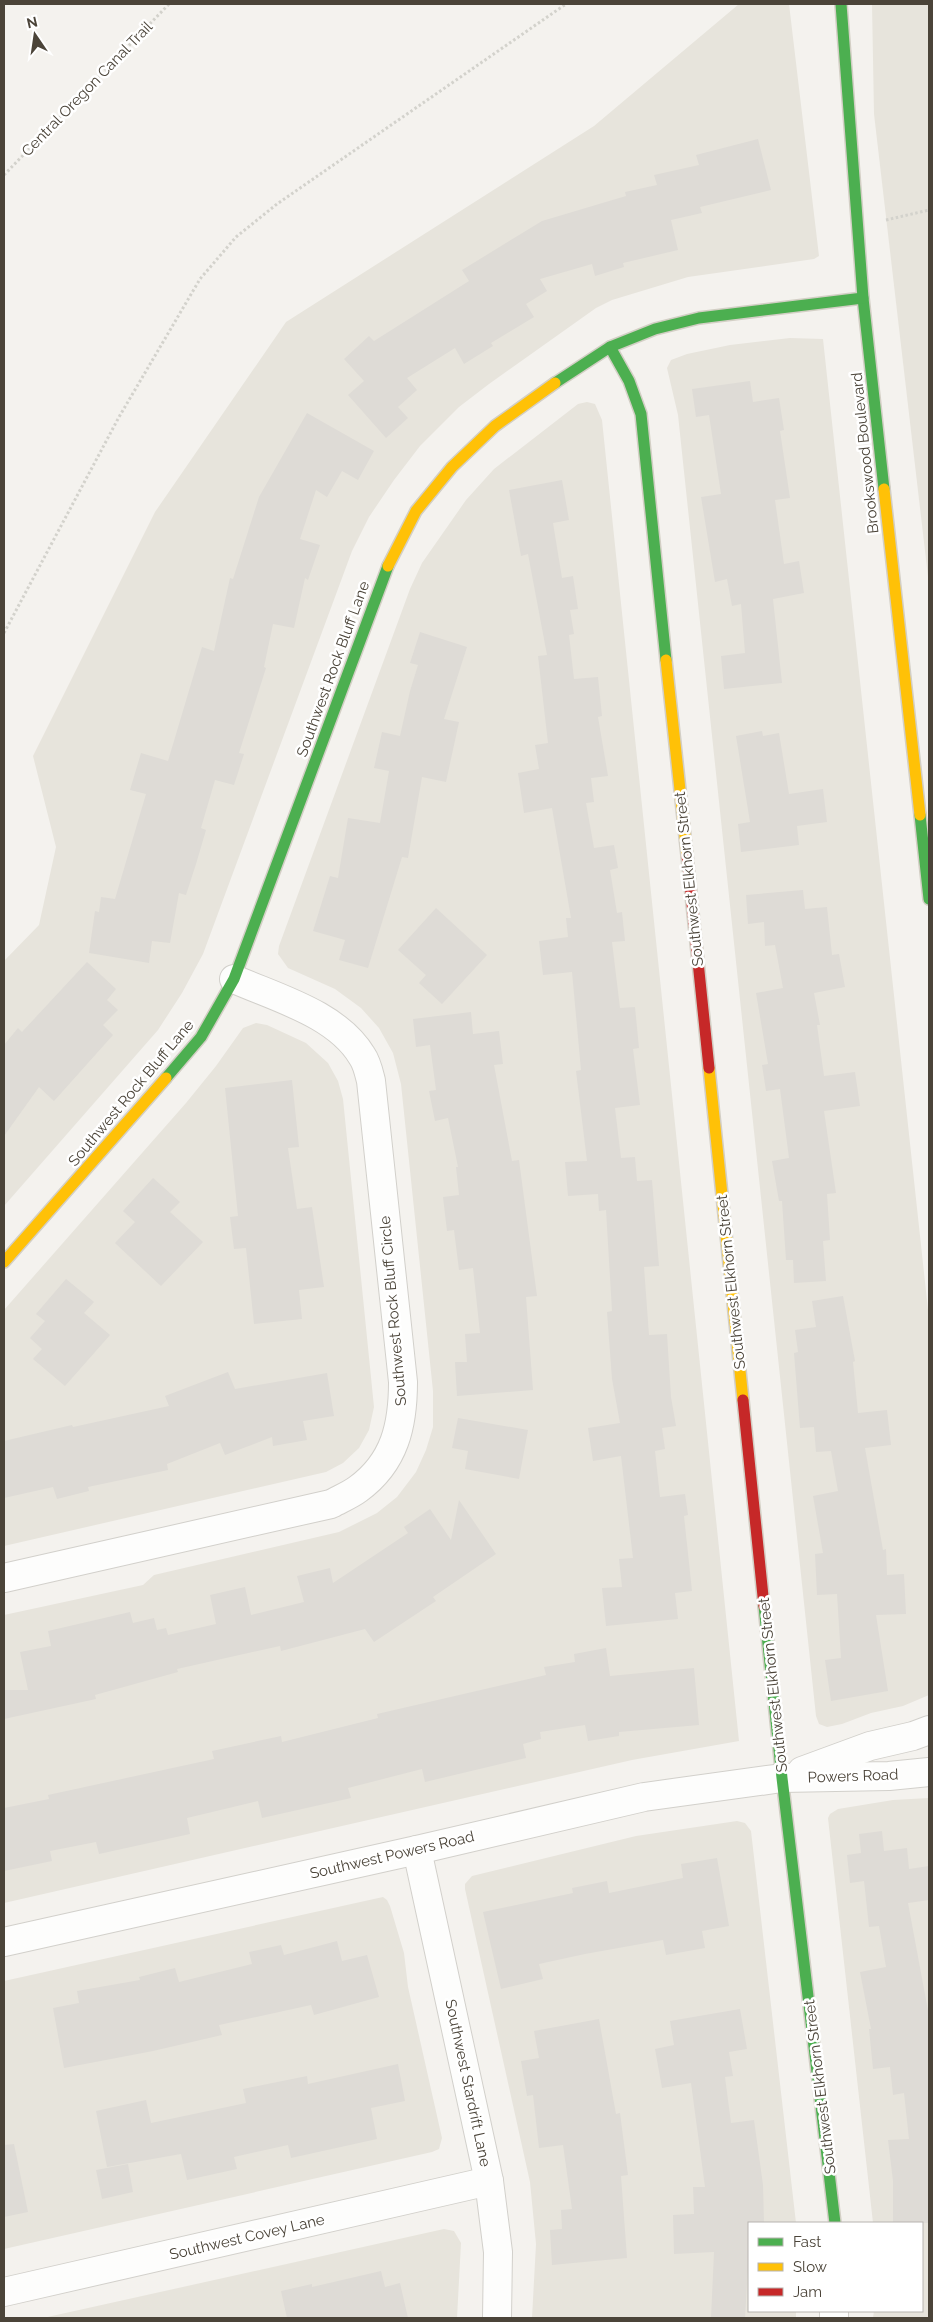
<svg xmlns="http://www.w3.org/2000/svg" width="933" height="2322" font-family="Raleway,sans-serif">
<rect width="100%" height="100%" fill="#f4f2ee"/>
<g fill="#e7e4dc">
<polygon points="739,4 789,4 819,256 814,259 688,277 612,300 596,308 489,384 459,407 420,446 394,480 369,517 352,551 203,954 182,993 158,1030 4,1206 4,961 39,925 56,847 33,756 155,512 286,322 594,126"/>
<polygon points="872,4 929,4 929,585 874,114"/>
<polygon points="790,338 823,339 929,1319 929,1695 903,1706 871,1713 842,1724 827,1727 819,1724 816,1716 678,415 667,368 671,360 687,354 730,345"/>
<polygon points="587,402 595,404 602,420 739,1741 632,1760 4,1903 4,1615 143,1585 154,1575 339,1532 377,1513 397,1497 416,1472 426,1450 433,1427 433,1391 401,1084 393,1053 379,1028 361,1008 335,989 288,968 278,954 279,946 410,589 422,563 466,500 494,469 578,404"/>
<polygon points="256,1023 267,1025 306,1043 328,1063 338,1081 343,1099 374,1407 369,1430 359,1448 343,1463 326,1472 4,1546 4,1310 186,1103 216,1066 243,1028"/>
<polygon points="929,1798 929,2318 873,2318 874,2311 922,2311 922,2223 873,2223 828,1818 830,1814 838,1809 893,1800"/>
<polygon points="737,1821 745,1823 751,1831 796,2223 749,2223 749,2311 796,2311 796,2318 532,2318 536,2244 530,2182 465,1889 465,1884 472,1876 636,1836"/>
<polygon points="383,1897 387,1900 390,1906 404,1953 408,1987 442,2138 439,2149 432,2152 4,2249 4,1981"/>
<polygon points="444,2229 454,2231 461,2243 457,2318 43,2318"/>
</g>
<g fill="#dedbd6">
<polygon points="758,139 771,190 700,207 702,213 671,220 678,250 623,263 624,267 595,276 592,264 540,279 547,291 526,304 534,317 491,343 493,346 464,364 455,348 407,378 417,390 398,407 408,418 386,438 348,395 364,381 344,359 369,336 374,341 469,281 462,270 542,221 626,196 625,192 657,185 654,175 699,165 696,155"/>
<polygon points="750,381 753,402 779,398 784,430 780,431 790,498 775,500 784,564 799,561 804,593 773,599 782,683 724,689 721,656 745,653 741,604 732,606 727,579 715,582 701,497 721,494 709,415 696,417 692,389"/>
<polygon points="307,413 374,451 358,480 342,471 327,497 316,490 300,539 320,545 308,580 305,578 294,628 273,624 264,667 266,668 239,753 244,754 234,785 215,780 201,828 206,830 196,864 186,895 179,893 170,943 152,941 149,963 89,953 95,911 99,912 101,897 115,899 146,794 130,790 141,753 168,761 202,647 214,651 230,578 233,579 259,497"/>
<polygon points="562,480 569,520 553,523 562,578 573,576 578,609 570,610 574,634 569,635 574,679 598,677 602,716 598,717 608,776 591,778 594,802 586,803 594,848 614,845 618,868 610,870 617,913 622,912 625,941 612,942 620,1008 635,1007 639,1048 633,1049 640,1105 615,1108 621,1158 635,1157 637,1181 652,1180 659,1266 644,1267 649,1335 667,1334 671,1397 676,1426 662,1428 665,1449 655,1451 660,1497 685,1494 688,1515 684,1516 692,1591 675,1593 678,1619 606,1626 602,1588 622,1587 619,1559 633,1558 621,1456 593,1461 588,1428 620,1423 612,1379 607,1312 612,1311 606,1210 599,1211 598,1194 568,1196 565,1162 587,1161 576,1071 581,1070 572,972 543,975 539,941 568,937 566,918 571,918 552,808 524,813 518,773 539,769 535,745 548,743 538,656 547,655 528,554 521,556 509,490"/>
<polygon points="420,632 467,647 444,719 459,722 446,782 422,777 408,858 402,857 368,968 339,960 345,940 313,931 330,876 338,878 348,818 380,823 389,771 374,768 382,732 400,736 410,691 418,665 410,663"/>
<polygon points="762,731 763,736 779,733 789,794 823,789 827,822 797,826 799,845 741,852 738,824 750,822 736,736"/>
<polygon points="803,890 805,909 827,907 832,955 839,954 845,987 814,993 820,1025 817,1025 824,1076 855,1072 860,1106 824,1111 836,1193 827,1194 830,1240 823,1241 826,1281 794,1283 793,1260 786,1260 782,1201 779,1201 772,1161 789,1158 780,1089 766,1091 762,1065 768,1064 756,993 783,988 775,945 765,946 764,922 748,924 746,895"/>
<polygon points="436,908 487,955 442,1004 419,983 426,975 398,950"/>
<polygon points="87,962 116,989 107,1000 118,1010 103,1025 113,1035 54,1101 39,1087 4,1136 4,1045 18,1028 22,1032"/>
<polygon points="471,1012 473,1034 499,1031 503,1064 494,1065 512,1161 519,1160 537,1296 526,1297 533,1390 457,1396 455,1362 467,1362 465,1334 480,1333 473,1268 459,1270 454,1230 447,1231 443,1197 459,1195 456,1167 458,1167 448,1118 435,1121 429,1091 436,1090 430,1045 416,1047 413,1019"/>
<polygon points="292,1080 299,1147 288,1148 297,1209 312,1207 324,1287 299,1290 302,1319 254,1324 246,1248 234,1249 230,1217 238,1216 225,1088"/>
<polygon points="153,1178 180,1202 170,1212 203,1242 161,1286 115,1243 135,1222 123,1211"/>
<polygon points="66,1279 94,1302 84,1313 110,1335 65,1386 33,1359 42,1349 30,1338 45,1321 36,1314"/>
<polygon points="843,1296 855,1361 853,1362 858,1413 887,1410 891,1445 865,1448 883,1550 886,1549 887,1575 904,1574 906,1614 876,1615 888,1691 831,1701 825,1660 841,1658 837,1594 817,1595 815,1554 823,1553 813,1496 838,1491 831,1451 816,1452 814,1427 800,1428 794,1353 798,1352 795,1330 816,1327 812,1301"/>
<polygon points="228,1372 235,1389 327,1373 334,1416 303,1421 307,1440 273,1446 272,1437 225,1455 220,1443 167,1464 168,1470 88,1487 89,1491 57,1499 53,1487 4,1498 4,1441 72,1425 73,1427 169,1406 165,1396"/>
<polygon points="458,1418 528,1430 519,1479 465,1469 468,1451 452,1448"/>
<polygon points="459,1500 496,1554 433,1597 436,1601 374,1642 365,1629 281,1651 280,1646 177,1669 178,1672 95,1695 96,1699 4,1719 4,1690 28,1690 20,1652 51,1646 48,1631 130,1612 133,1623 154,1618 157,1630 166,1628 168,1635 216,1624 210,1595 245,1587 251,1615 304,1602 297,1576 330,1568 333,1583 408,1533 404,1527 430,1509 451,1540"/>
<polygon points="606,1648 610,1676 694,1668 699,1725 619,1732 619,1736 588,1741 585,1725 540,1732 541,1739 523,1744 526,1758 425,1782 422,1769 348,1788 351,1798 262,1818 258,1801 187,1818 190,1834 99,1854 96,1842 50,1851 52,1861 4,1871 4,1808 49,1799 48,1795 214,1759 212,1751 281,1736 282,1742 378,1718 377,1714 546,1675 544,1667 575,1662 574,1654"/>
<polygon points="882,1831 884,1851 907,1848 909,1869 929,1866 929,1900 908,1903 929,2016 929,2223 893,2223 893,2181 888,2140 909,2139 904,2093 893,2095 890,2067 873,2069 869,2029 871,2029 860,1972 886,1967 879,1926 869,1927 864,1881 850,1883 847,1855 861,1853 859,1834"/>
<polygon points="717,1858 729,1926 702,1931 705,1948 666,1955 663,1940 585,1954 539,1964 543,1979 501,1989 483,1912 573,1893 572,1888 607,1881 609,1893 683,1878 681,1864"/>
<polygon points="337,1941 342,1961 367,1955 379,1997 314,2015 311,2005 219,2025 222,2035 153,2051 64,2068 53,2008 79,2003 77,1991 140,1980 139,1977 175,1968 179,1982 252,1964 249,1952 281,1945 284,1955"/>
<polygon points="740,2009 747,2049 729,2052 733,2076 725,2077 731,2123 754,2120 763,2185 764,2223 749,2223 748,2227 749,2251 745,2318 711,2318 714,2252 674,2254 673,2215 694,2214 693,2187 705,2187 691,2083 662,2088 655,2049 674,2045 670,2021"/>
<polygon points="599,2019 616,2114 620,2113 628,2175 621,2176 627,2258 552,2265 550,2230 562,2229 561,2210 572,2209 563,2145 539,2148 533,2095 527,2096 521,2061 539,2058 534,2031"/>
<polygon points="398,2064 405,2101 371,2108 377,2139 291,2158 288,2145 234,2157 237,2169 187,2180 181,2154 107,2167 96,2111 146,2100 151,2123 246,2103 243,2089 307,2076 308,2084"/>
<polygon points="14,2144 28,2212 4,2217 4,2145"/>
<polygon points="128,2164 133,2192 102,2199 96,2170"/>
<polygon points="381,2271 385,2287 400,2283 408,2318 287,2318 281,2291 312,2284 312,2287"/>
</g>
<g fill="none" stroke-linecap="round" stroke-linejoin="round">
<defs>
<g id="street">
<path d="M 4,1578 L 331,1504 C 340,1499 350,1495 358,1489 C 395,1462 403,1425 403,1382 L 371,1081 C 369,1073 367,1063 362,1056 C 337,1014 277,998 234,979"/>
<polyline points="802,1771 870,1746 913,1736 929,1730"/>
<polyline points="417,1850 489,2181 498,2252 497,2318"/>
<polyline points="4,1942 417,1850 644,1797 782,1778 889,1776 929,1772"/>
<polyline points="4,2292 489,2181"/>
<polyline points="834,2318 834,2311"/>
</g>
<g id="fast">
<polyline points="841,4 863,298 884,489"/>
<polyline points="610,347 629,381 641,414 666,660"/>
<polyline points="555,383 610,347 655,329 699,318 863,298"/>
<polyline points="920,815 929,899"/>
<polyline points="166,1078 201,1037 234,979 388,566"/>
<polyline points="764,1606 782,1778 835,2223"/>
</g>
<g id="slow">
<polyline points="884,489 920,815"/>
<polyline points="388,566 416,511 452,467 495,426 555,383"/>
<polyline points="666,660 687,855"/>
<polyline points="709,1068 743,1400"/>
<polyline points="4,1262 166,1078"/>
</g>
<g id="jam">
<polyline points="687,855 709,1068"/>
<polyline points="743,1400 764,1606"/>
</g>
</defs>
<use href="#street" stroke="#d2d0cb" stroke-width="30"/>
<use href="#fast" stroke="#d3cfc5" stroke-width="14"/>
<use href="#slow" stroke="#d3cfc5" stroke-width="14"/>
<use href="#jam" stroke="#d3cfc5" stroke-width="14"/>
<g stroke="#d3d2cc" stroke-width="3" stroke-dasharray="2.5 2.5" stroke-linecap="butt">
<polyline points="4,175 169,4"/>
<polyline points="886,220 929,210"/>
<polyline points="4,633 119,417 200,279 236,237 277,204 566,4"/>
</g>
<use href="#street" stroke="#fdfdfc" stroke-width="28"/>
<use href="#fast" stroke="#4caf50" stroke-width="11"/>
<use href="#slow" stroke="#ffc107" stroke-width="11"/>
<use href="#jam" stroke="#c62828" stroke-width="11"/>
</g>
<g text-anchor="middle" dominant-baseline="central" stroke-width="5" stroke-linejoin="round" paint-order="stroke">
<g font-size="15" fill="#4b4439" stroke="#fff">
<text transform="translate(87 89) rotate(-46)">Central Oregon Canal Trail</text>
<text transform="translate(865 453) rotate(-96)">Brookswood Boulevard</text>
<text transform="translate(333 669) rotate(-70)">Southwest Rock Bluff Lane</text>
<text transform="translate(689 879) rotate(-96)">Southwest Elkhorn Street</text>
<text transform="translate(131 1093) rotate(-50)">Southwest Rock Bluff Lane</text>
<text transform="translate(731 1282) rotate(-96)">Southwest Elkhorn Street</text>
<text transform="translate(393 1311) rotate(-95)">Southwest Rock Bluff Circle</text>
<text transform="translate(773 1685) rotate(-96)">Southwest Elkhorn Street</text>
<text transform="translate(853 1776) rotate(-2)">Powers Road</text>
<text transform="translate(392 1855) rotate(-13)">Southwest Powers Road</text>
<text transform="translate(468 2083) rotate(78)">Southwest Stardrift Lane</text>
<text transform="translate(820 2087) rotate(-97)">Southwest Elkhorn Street</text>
<text transform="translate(247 2237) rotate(-13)">Southwest Covey Lane</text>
</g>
</g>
<rect width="933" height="2322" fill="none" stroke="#4b4439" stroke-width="10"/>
<rect x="748" y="2222" width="175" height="90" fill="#ffffff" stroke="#b7b4b0"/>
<rect x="758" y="2238" width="25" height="8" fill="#4caf50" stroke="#b7b4b0"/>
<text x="793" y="2247" font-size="15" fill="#4b4439">Fast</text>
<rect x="758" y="2263" width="25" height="8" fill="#ffc107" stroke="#b7b4b0"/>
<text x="793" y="2272" font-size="15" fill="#4b4439">Slow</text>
<rect x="758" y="2288" width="25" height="8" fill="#c62828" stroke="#b7b4b0"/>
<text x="793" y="2297" font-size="15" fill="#4b4439">Jam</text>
<g transform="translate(35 35) rotate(347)" stroke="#ffffff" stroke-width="4" paint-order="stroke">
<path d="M0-4L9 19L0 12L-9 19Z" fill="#4b4439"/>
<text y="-8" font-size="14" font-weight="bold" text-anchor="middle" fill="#4b4439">N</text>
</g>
</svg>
